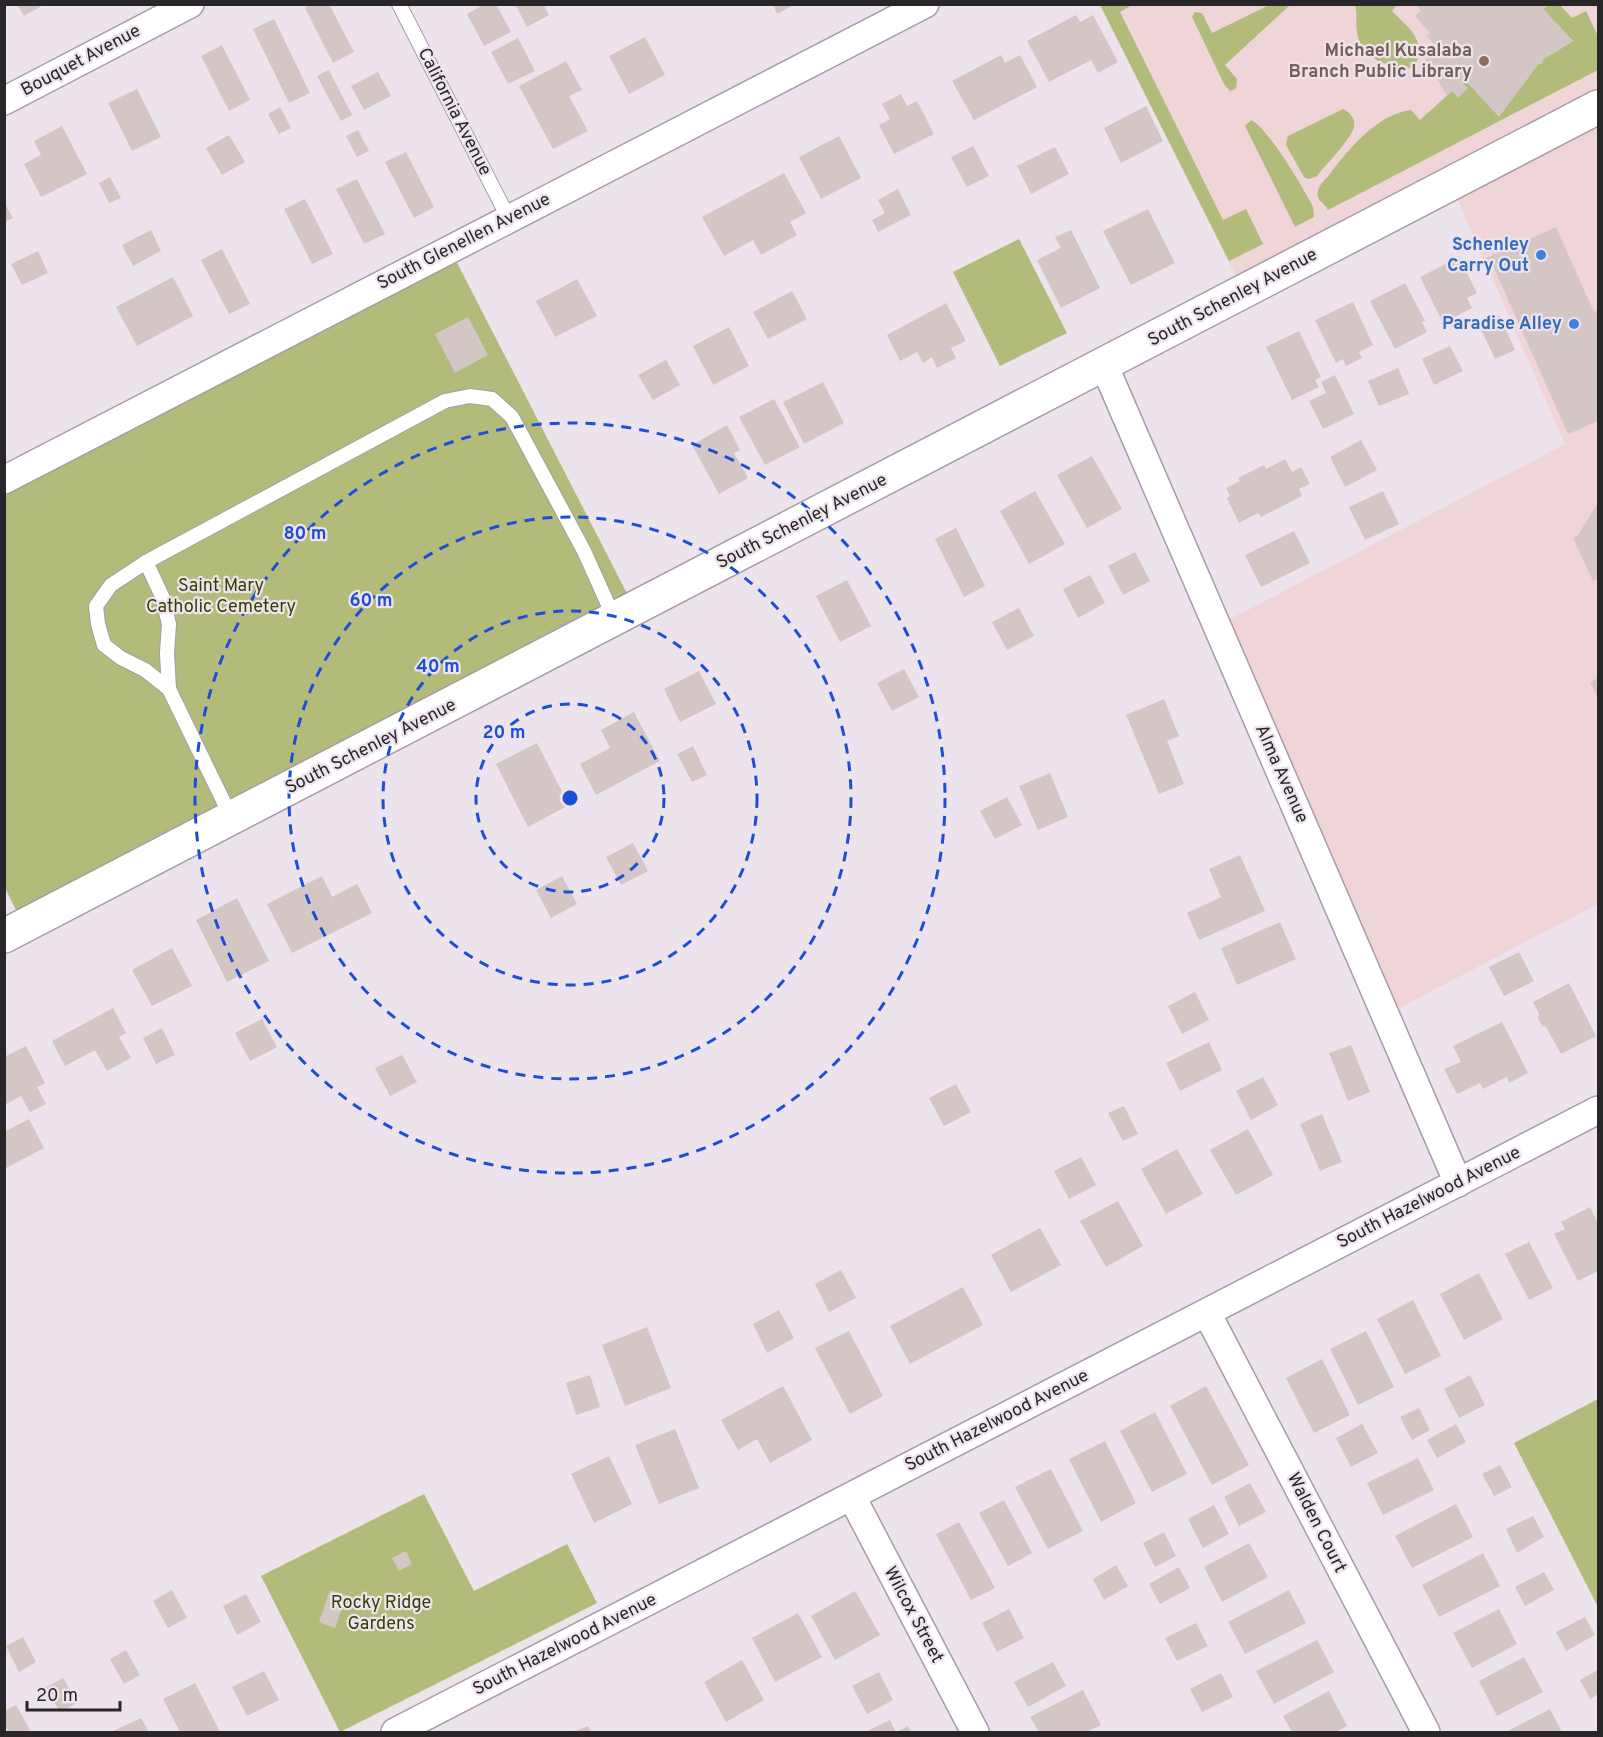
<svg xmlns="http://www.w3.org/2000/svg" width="1603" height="1737" font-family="Overpass,sans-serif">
<rect width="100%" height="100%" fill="#ede3ed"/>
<polygon fill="#f0d5d8" points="1100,5 1598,5 1598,904 1386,1015 1217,626 1565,444 1451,185 1244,292"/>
<g fill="#b3bb7a">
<polygon points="1100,5 1132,5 1120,12 1223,220 1246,209 1263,244 1229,261"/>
<polygon points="1269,5 1290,5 1225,65 1237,79 1236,89 1230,91 1224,84 1192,17 1195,12 1202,13 1212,33"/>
<path d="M 1355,5 L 1395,5 L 1396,6 L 1392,11 C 1412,32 1425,37 1415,68 C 1392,69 1360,60 1357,32 C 1355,23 1358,14 1355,5 Z"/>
<path d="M 1548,5 L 1560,5 L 1572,18 L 1586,11 L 1598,36 L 1598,70 L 1328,210 C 1325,203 1315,200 1318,191 C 1319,185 1325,180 1329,175 C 1348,150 1377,114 1411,110 L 1420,120 L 1452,91 L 1467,88 L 1461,82 L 1464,79 L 1499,116 L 1539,63 L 1540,64 L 1543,62 L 1542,60 L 1573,41 L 1543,9 Z"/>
<path d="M 1343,109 C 1350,112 1356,119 1354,127 C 1352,138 1324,167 1316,177 L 1308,179 L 1304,177 L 1286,145 L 1288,136 Z"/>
<path d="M 1251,120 C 1269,129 1303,188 1313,207 L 1314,217 L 1295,227 L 1245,126 Z"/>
<polygon points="1019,239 1067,333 1000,366 953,272"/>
<polygon points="450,249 635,609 24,926 5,888 5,480"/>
<polygon points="1598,1399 1598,1607 1514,1443"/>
<polygon points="424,1494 474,1591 567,1544 597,1603 340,1732 261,1576"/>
</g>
<g fill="#d4c6c4">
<polygon points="17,4 45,4 24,16"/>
<polygon points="312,4 329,4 354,52 333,63 305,8"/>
<polygon points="485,4 496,4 511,32 484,46 467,14"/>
<polygon points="515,4 543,4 549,15 527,27"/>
<polygon points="773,4 795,4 777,14"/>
<polygon points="1415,4 1548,4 1543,9 1573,41 1542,60 1543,62 1540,64 1539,63 1499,117 1464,79 1461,82 1468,88 1458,98 1452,91 1447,96 1425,59 1440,50 1427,36 1430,33 1415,16 1421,10"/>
<polygon points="1076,15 1080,22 1093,15 1118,62 1098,73 1091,60 1049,82 1027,41"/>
<polygon points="274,19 310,93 289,103 253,29"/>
<polygon points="645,37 665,75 629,94 609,56"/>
<polygon points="518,38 535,71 508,84 491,52"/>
<polygon points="222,45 250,100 229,111 201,56"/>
<polygon points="1001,55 1005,63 1020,55 1037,87 974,120 952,81"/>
<polygon points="566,61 582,90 569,96 588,131 553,149 519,86"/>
<polygon points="329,70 352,115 341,121 317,76"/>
<polygon points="378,72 391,96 364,110 351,86"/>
<polygon points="137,89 161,137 132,151 108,103"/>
<polygon points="901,94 907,106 917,101 934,134 894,154 879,125 890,119 882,104"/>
<polygon points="1146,106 1163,141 1121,163 1104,128"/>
<polygon points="280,107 291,128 279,134 268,114"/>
<polygon points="62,126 87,174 41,197 24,164 41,155 34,141"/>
<polygon points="358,130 369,151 357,157 346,136"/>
<polygon points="229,135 245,162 222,175 206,148"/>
<polygon points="839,136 861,178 821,199 799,157"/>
<polygon points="973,146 989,176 967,187 951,157"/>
<polygon points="1055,147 1069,174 1031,194 1017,166"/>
<polygon points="406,152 434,207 414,218 385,162"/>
<polygon points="784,173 806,213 790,222 797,235 761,255 753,240 724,256 702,217"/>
<polygon points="110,177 121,198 109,203 99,183"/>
<polygon points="357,179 385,234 364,244 336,189"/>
<polygon points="898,189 911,215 878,232 872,220 885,213 878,200"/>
<polygon points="305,199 333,254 312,264 284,209"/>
<polygon points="4,202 13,218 4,222"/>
<polygon points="1148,209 1175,263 1131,285 1103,231"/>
<polygon points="1556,227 1594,312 1598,310 1598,421 1568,434 1493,266 1488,268 1484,259"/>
<polygon points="151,230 161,251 133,266 122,245"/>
<polygon points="1071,230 1100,288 1061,308 1037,260 1061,248 1055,237"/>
<polygon points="222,249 250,304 229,314 201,260"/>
<polygon points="38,251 48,273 22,285 11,264"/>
<polygon points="1459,257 1477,293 1467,298 1472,308 1443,323 1420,277"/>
<polygon points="173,277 193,316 137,346 116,307"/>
<polygon points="577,279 597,316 555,337 536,301"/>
<polygon points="1405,283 1425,321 1422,322 1427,332 1395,349 1370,301"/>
<polygon points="792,291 807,319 768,339 753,312"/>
<polygon points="1353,302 1373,345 1359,352 1362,358 1346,366 1343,359 1336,363 1315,320"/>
<polygon points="946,303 966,341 951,348 956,358 937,368 932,357 923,363 917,352 900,361 887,335"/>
<polygon points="1499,315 1515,350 1495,359 1479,325"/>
<polygon points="468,317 488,355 455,373 435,334"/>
<polygon points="729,327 749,366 713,385 693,346"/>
<polygon points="1299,331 1321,377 1315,380 1319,387 1292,400 1266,347"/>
<polygon points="1450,346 1463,371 1434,385 1422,359"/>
<polygon points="666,360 680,385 653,400 638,375"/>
<polygon points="1398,368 1409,394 1379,406 1368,381"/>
<polygon points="1335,375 1354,414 1323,429 1309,401 1326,393 1321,382"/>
<polygon points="823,382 844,423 804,444 783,402"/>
<polygon points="774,399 800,447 765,465 739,417"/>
<polygon points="727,425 740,450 734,453 748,478 719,494 692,445"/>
<polygon points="1361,440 1377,470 1345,487 1330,457"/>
<polygon points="1092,456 1122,509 1087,528 1057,475"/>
<polygon points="1285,459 1292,472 1301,467 1310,484 1299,489 1302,496 1261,517 1258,513 1239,523 1227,498 1230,496 1226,488 1240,481 1238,478 1264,465 1266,469"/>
<polygon points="1035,491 1065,544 1029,564 1000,511"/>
<polygon points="1383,491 1399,524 1365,540 1349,507"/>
<polygon points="1598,503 1598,578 1593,581 1573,538 1578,535"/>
<polygon points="956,528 985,586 964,597 935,539"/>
<polygon points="1294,531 1310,563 1261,587 1245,555"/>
<polygon points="1135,552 1150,581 1123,595 1108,566"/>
<polygon points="1090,575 1105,603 1078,618 1063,589"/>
<polygon points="847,580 871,626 840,642 816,596"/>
<polygon points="1019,608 1034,636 1007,650 992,622"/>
<polygon points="904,669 919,697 892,711 877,683"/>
<polygon points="699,671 716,704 680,722 664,689"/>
<polygon points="1598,678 1598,698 1590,682"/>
<polygon points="1164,699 1179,736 1167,741 1184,784 1159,794 1126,715"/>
<polygon points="634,712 660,761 596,795 580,764 610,748 601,730"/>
<polygon points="537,743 569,805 528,827 496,764"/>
<polygon points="693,746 707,775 692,782 677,754"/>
<polygon points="1050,773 1068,817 1038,830 1019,786"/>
<polygon points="1007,797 1022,825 995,839 980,811"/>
<polygon points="633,843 648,871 621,885 606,857"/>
<polygon points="1240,855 1265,911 1199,940 1187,913 1221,897 1209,869"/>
<polygon points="322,876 332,897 357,884 372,913 292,953 267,904"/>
<polygon points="562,876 577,904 551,918 536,890"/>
<polygon points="237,898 269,961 227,982 196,920"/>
<polygon points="1280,922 1296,959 1237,985 1221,948"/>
<polygon points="172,948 192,986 152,1006 132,970"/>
<polygon points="1519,952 1534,981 1504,996 1489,967"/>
<polygon points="1569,983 1596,1036 1561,1054 1546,1027 1542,1026 1538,1018 1539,1014 1533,1002"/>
<polygon points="1195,992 1209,1020 1182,1034 1168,1006"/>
<polygon points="113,1008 126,1033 119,1037 131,1058 107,1071 95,1050 65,1066 52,1041"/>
<polygon points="262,1019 277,1047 250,1061 235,1033"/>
<polygon points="1502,1022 1528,1073 1509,1083 1507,1077 1483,1089 1480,1083 1457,1094 1444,1069 1461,1062 1453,1046"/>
<polygon points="162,1028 175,1055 156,1064 143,1038"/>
<polygon points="1209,1042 1222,1070 1180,1091 1166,1063"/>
<polygon points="1351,1045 1370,1092 1348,1101 1329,1053"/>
<polygon points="26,1046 45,1083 37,1087 46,1104 30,1112 21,1096 4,1105 4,1057"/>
<polygon points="402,1055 417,1082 390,1096 375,1068"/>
<polygon points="1263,1077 1278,1105 1251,1120 1236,1091"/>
<polygon points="956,1084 971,1112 944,1126 929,1098"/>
<polygon points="1124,1106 1138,1134 1123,1141 1108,1113"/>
<polygon points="1322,1114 1342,1162 1320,1171 1300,1124"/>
<polygon points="29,1119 44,1148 4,1169 4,1132"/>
<polygon points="1248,1129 1273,1175 1236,1195 1210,1150"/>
<polygon points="1177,1149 1203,1194 1166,1214 1141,1169"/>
<polygon points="1081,1157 1096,1185 1069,1199 1054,1171"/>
<polygon points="1118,1201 1143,1246 1106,1267 1080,1221"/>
<polygon points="1590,1207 1598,1223 1598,1271 1578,1281 1554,1234 1565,1229 1561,1222"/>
<polygon points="1040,1228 1061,1265 1011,1292 991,1255"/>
<polygon points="1529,1242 1553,1288 1529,1300 1505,1254"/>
<polygon points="841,1270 856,1298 829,1312 815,1284"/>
<polygon points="1479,1273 1503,1319 1464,1340 1440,1294"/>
<polygon points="963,1287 983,1325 910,1364 890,1326"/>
<polygon points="1413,1300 1441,1356 1405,1374 1377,1319"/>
<polygon points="779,1310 794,1338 767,1353 753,1324"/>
<polygon points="647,1327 671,1388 625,1406 602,1345"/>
<polygon points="849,1331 883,1396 850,1414 815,1348"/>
<polygon points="1366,1331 1394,1387 1358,1405 1330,1349"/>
<polygon points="1322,1359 1350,1415 1314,1433 1286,1378"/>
<polygon points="590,1375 600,1407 576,1415 566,1383"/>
<polygon points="1470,1375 1485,1405 1459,1418 1444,1389"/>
<polygon points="783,1386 812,1440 770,1463 757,1439 738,1450 721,1420"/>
<polygon points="1206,1386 1249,1465 1212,1485 1170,1406"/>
<polygon points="1419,1408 1430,1430 1412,1440 1400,1417"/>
<polygon points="1155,1412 1187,1474 1152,1492 1120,1431"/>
<polygon points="1362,1424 1378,1453 1351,1467 1336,1438"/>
<polygon points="1456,1424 1466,1442 1437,1458 1427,1440"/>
<polygon points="675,1429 699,1488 659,1504 635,1445"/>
<polygon points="1105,1441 1136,1503 1101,1522 1069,1459"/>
<polygon points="609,1456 632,1504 594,1523 571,1474"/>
<polygon points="1418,1458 1434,1490 1383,1515 1367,1483"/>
<polygon points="1500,1465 1512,1487 1494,1496 1482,1474"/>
<polygon points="1051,1469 1083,1531 1048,1549 1015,1487"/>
<polygon points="1250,1483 1266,1512 1239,1526 1224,1497"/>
<polygon points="1004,1500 1032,1553 1008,1566 979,1513"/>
<polygon points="1456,1504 1473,1537 1412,1568 1395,1536"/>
<polygon points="1214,1505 1229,1534 1203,1548 1188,1519"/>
<polygon points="1533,1516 1544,1537 1517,1553 1506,1529"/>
<polygon points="959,1522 995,1588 971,1600 936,1534"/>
<polygon points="1164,1532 1176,1556 1155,1567 1143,1543"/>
<polygon points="1249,1543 1268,1577 1222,1602 1204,1567"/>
<polygon points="406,1551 412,1564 399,1571 392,1558"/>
<polygon points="1483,1553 1500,1586 1439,1617 1422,1585"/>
<polygon points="1116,1565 1128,1586 1104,1600 1093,1579"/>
<polygon points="1179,1567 1190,1588 1160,1604 1149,1584"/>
<polygon points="1544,1572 1554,1590 1525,1606 1515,1587"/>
<polygon points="172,1590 187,1618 168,1628 153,1601"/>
<polygon points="330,1590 346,1595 335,1628 319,1622"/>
<polygon points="1289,1590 1306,1623 1245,1654 1228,1622"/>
<polygon points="855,1591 880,1635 835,1660 811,1616"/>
<polygon points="246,1594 261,1622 237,1635 223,1606"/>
<polygon points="1009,1609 1024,1638 997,1652 982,1623"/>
<polygon points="1499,1609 1517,1644 1472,1668 1453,1633"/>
<polygon points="798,1613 822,1657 775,1682 752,1638"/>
<polygon points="1585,1617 1595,1635 1566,1651 1556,1632"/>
<polygon points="1196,1623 1208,1646 1177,1661 1165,1638"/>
<polygon points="23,1637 36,1662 19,1672 6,1646"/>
<polygon points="1317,1640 1334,1672 1274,1704 1256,1671"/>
<polygon points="126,1650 140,1675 124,1684 110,1659"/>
<polygon points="1524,1657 1543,1692 1497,1716 1479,1681"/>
<polygon points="742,1660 764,1700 726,1722 704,1682"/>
<polygon points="1053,1662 1066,1686 1028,1707 1014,1682"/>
<polygon points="1598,1670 1598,1694 1590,1699 1580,1680"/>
<polygon points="264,1671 279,1700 247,1716 232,1687"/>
<polygon points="879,1672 893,1700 867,1714 852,1686"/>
<polygon points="1221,1673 1233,1697 1202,1712 1190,1689"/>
<polygon points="63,1678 77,1703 60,1712 46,1687"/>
<polygon points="195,1683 220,1732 180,1732 163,1699"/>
<polygon points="1083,1690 1101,1725 1086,1732 1039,1732 1030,1717"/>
<polygon points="1329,1691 1347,1726 1336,1732 1292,1732 1283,1716"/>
<polygon points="16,1705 30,1730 25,1732 9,1732 4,1724 4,1711"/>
<polygon points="1550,1709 1562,1732 1506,1732"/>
<polygon points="141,1718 149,1732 111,1732"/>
<polygon points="890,1720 896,1732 908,1726 911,1732 865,1732"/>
<polygon points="588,1726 591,1732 573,1732"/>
</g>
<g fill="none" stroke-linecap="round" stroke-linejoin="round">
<defs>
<g id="service">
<polyline points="399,4 509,219"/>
<polyline points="146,562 162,596 169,624 167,653 169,689"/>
<polyline points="232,819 169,689 145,670 121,658 104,645 98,624 96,606 111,585 146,562 445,401 470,396 492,399 512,417 584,551 615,620"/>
</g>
<g id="minor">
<polyline points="4,101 190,4"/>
<polyline points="1104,365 1458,1183"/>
<polyline points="4,480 925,4"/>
<polyline points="1207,1313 1426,1732"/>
<polyline points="852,1497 975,1732"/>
<polyline points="395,1732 1598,1110"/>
</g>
<polyline id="tertiary" points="4,936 1598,107"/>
</defs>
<use href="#service" stroke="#a69da6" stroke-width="16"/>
<use href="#minor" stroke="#a69da6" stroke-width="30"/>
<use href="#tertiary" stroke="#a69da6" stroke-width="36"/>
<use href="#service" stroke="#fff" stroke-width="14"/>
<use href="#minor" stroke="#fff" stroke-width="27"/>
<use href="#tertiary" stroke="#fff" stroke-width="33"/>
</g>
<g fill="none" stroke="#1d4ed8" stroke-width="3" stroke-dasharray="10 8">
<circle cx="570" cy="798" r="94"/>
<circle cx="570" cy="798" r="187"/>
<circle cx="570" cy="798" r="281"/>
<circle cx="570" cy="798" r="375"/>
</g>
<circle fill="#8d6e63" stroke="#ede3ed" stroke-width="2" cx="1484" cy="61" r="6"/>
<g fill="#3f7fe0" stroke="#ede3ed" stroke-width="2">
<circle cx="1541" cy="255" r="6"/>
<circle cx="1574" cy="324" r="6"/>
</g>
<g text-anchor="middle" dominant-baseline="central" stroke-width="4.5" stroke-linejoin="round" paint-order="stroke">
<g font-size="18" font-weight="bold" fill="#785e54" stroke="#ede3ed" text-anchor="end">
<text x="1472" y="51">Michael Kusalaba<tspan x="1472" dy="21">Branch Public Library</tspan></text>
</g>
<g font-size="18" fill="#292629" stroke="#ede3ed">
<text transform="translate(81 61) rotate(-28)">Bouquet Avenue</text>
<text transform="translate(454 112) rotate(63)">California Avenue</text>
<text transform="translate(464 242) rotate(-27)">South Glenellen Avenue</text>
<text transform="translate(1233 298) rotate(-28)">South Schenley Avenue</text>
<text transform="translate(802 522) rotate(-27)">South Schenley Avenue</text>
<text transform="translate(371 747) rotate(-27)">South Schenley Avenue</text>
<text transform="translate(1281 774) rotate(66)">Alma Avenue</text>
<text transform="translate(1429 1198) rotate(-27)">South Hazelwood Avenue</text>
<text transform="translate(997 1421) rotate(-27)">South Hazelwood Avenue</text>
<text transform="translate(1316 1523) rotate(63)">Walden Court</text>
<text transform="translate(913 1615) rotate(62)">Wilcox Street</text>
<text transform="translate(565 1645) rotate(-27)">South Hazelwood Avenue</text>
</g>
<g font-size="18" font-weight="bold" fill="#366cbe" stroke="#ede3ed" text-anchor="end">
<text x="1529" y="245">Schenley<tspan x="1529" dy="21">Carry Out</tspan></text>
<text x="1562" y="324">Paradise Alley</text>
</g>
<g font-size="18" fill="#393e03" stroke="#ede3ed">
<text x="221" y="586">Saint Mary<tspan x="221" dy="21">Catholic Cemetery</tspan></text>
<text x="381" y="1603">Rocky Ridge<tspan x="381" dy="21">Gardens</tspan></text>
</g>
</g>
<circle cx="570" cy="798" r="9" fill="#1d4ed8" stroke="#ede3ed" stroke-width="3"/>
<g font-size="18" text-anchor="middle" font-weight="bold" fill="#1d4ed8" stroke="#ede3ed" stroke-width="4.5" stroke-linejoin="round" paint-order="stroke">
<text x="305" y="539">80 m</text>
<text x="371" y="606">60 m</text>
<text x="438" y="672">40 m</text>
<text x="504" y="738">20 m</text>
</g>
<rect width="1603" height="1737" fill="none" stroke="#292629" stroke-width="12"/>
<path d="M27 1701v9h93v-9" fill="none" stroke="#292629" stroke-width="3"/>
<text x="36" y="1701" font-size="18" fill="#292629" stroke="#ede3ed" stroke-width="4.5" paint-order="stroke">20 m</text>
</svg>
